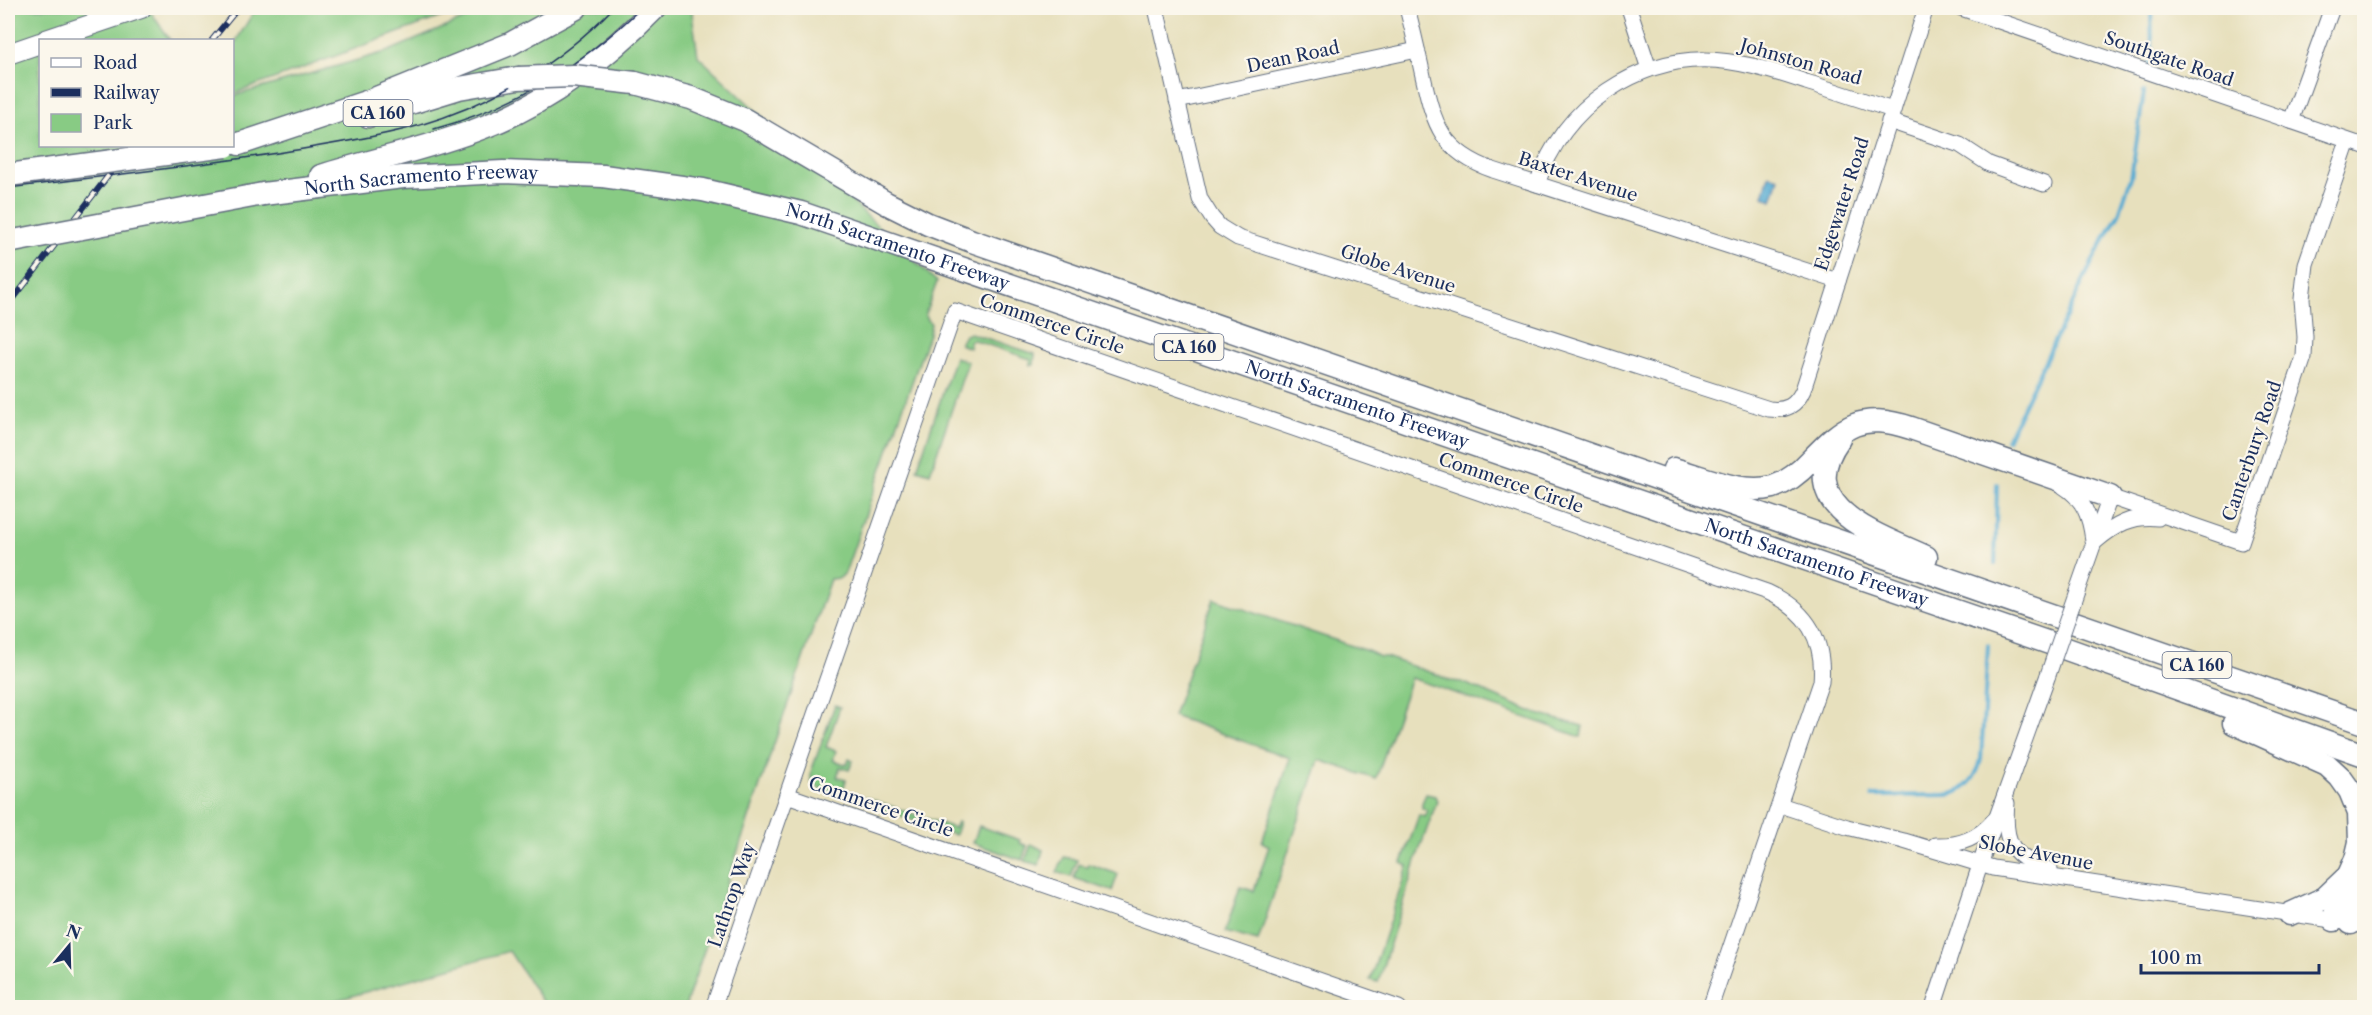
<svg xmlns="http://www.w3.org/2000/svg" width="2372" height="1015" font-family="'Libre Caslon Text',serif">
<rect width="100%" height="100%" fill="#fbf7ec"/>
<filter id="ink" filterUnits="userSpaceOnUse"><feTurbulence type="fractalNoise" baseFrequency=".0167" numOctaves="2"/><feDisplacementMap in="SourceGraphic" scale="12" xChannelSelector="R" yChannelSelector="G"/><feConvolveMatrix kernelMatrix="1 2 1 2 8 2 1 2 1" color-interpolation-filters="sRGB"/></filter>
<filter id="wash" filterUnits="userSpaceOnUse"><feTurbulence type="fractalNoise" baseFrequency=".008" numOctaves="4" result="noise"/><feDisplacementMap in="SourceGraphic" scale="24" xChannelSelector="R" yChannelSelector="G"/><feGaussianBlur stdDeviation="1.35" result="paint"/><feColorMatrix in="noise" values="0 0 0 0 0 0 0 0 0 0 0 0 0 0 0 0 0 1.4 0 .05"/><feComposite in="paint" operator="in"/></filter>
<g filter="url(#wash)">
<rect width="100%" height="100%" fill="#e7e0bd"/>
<g fill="#88cb84" stroke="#527d71" stroke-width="1.5">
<polygon points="8,8 148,8 170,40 40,40 40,146 232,146 233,96 389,51 490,8 694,8 692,13 698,56 937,282 925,315 931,324 929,334 845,573 840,578 830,579 685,1007 546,1007 509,951 313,1007 8,1007"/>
<polygon points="256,8 465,8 233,94 233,46"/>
<polygon points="970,333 1035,354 1034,365 1031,365 1030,359 974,340 969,341 970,348 960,344 965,335"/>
<polygon points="955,357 968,362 930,473 917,469"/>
<polygon points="1214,599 1370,652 1380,657 1386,657 1438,675 1450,681 1462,682 1537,714 1583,726 1581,737 1411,678 1376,779 1319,760 1258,941 1225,932 1240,887 1254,891 1269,846 1262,842 1290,758 1173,716"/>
<polygon points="835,705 840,707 826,747 836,751 833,760 847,765 849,759 853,761 849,770 840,767 837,777 846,780 843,790 861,796 859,802 817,787 811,781 811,772"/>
<polygon points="1426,794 1435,796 1437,801 1419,851 1378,982 1370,980 1408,866 1402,863 1419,815 1425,817 1428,810 1422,808 1422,803"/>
<polygon points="864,797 954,828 957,822 959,823 955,835 863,803"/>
<polygon points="979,826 1020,840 1020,843 1027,846 1022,860 973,843"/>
<polygon points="1031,844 1043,850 1039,865 1025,861"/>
<polygon points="1064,857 1077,860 1071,877 1057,872"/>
<polygon points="1079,864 1087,867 1088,864 1118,874 1112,891 1074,878"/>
</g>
<polygon fill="#56abd2" stroke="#386d98" stroke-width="1.5" points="1769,175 1779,178 1772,200 1763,196"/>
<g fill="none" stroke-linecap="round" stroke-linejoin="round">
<g stroke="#56abd2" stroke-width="4">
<polyline points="2149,64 2152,50 2151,8"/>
<polyline points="2007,440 2097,252 2119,214 2131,178 2144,92"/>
<polyline points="1995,564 1997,484"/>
<path d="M 1872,796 L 1948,795 C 1966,792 1978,775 1981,759 L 1988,645"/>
</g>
</g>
</g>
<g filter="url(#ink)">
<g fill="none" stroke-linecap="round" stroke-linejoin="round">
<defs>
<g id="minor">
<path d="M 1156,8 L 1200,199 L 1212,218 L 1220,227 L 1238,238 L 1251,242 L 1769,409 C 1786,411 1796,406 1803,390 L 1926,8"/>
<path d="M 1407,8 C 1413,30 1418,53 1423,76 C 1434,125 1442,152 1493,170 L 1838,281"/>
<polyline points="1629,8 1649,69"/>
<polyline points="1961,8 2364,146"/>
<polyline points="1177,101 1417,50"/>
<polyline points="1889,121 1960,145 1989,164 2044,184"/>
<polyline points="2291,121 2332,8"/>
<path d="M 1537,184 C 1550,146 1573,114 1607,91 C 1677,45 1732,57 1806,82 C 1835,91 1864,101 1893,110"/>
<path d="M 2063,486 C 2084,499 2090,516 2093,540"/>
<path d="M 2096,541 C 2115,525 2132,515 2158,518"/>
<polyline points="2077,591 2110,497 2241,542 2304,357 2305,337 2302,299 2306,264 2348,141"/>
<polyline points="787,795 1399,1008"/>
<path d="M 2007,803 C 2003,844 2012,857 2050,870"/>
<polyline points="1780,805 1847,827 1904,841 1993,868 2364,925"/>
<path d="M 1935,845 C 1959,846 1978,839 1994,820"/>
<path d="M 713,1008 L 955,311 L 1767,592 C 1806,610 1825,639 1821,682 L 1710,1008"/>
<polyline points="1933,1008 1984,853 2048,675"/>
</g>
<g id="major">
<polyline points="46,40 141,8"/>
<polyline points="8,54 40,43"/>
</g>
<g id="highway">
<polyline points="635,83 691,98 745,120 886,203 928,224 972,241 2364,723"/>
<polyline points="368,116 459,88 518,78"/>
<polyline points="239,144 369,101 510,44 576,8"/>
<path d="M 321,176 C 375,159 431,148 484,127 C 550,102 606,58 655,8"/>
<path id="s1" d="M 263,194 L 403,177 L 503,172 L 603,176 L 703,190 L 801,213 L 2061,647 L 2364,755"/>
<path d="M 1839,439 C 1790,508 1879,535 1926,557"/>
<path d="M 1674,469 C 1703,477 1741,495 1773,487 C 1788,482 1800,472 1810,461 C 1845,425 1860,412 1911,428 L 2110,497"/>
<polyline points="2234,723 2327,765 2340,777 2350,791 2359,813 2360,842 2356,859 2340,895 2334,920"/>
<polyline points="2290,914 2325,898 2345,879"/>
<polyline points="2351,923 2362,868"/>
</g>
</defs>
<use href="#minor" stroke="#626d7f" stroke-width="17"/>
<use href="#major" stroke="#626d7f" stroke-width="22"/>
<use href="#highway" stroke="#626d7f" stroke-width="25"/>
<use href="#minor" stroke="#fff" stroke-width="15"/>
<use href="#major" stroke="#fff" stroke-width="20"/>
<use href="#highway" stroke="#fff" stroke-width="22"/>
<g stroke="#1b2f5e" stroke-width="1.5">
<path d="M 434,129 C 513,107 582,65 641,8"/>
<path d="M 8,188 C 98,177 188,167 278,153 C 324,145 371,139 417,126 C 491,105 560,63 613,8"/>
</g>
<defs>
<g id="rail">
<polyline points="212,40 238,8"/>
<polyline points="8,306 131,146"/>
</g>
</defs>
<use href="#rail" stroke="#1b2f5e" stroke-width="6"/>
<use href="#rail" stroke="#fbf7ec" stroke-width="4" stroke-dasharray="11" stroke-linecap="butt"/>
<defs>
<polyline id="minor-bridge" points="2048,675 2077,591"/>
<g id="highway-bridge">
<polyline points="518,78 573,76 635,83"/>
<polyline points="8,175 226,146"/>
<polyline points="8,242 263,194"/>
</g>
</defs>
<use href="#minor-bridge" stroke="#626d7f" stroke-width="17" stroke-linecap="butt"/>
<use href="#highway-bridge" stroke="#626d7f" stroke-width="25" stroke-linecap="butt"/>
<use href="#minor-bridge" stroke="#fff" stroke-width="15"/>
<use href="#highway-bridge" stroke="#fff" stroke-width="22"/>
</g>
</g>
<g text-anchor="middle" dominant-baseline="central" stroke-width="4.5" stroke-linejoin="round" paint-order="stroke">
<g fill="#fbf7ec" stroke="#5e6b89" stroke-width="1.5">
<rect x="343.5" y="100" width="69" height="26" rx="4.5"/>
<rect x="1154.5" y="334" width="69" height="26" rx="4.5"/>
<rect x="2162.5" y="652" width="69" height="26" rx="4.5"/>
</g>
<g font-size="16" font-weight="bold" fill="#1b2f5e">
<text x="378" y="113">CA 160</text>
<text x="1189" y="347">CA 160</text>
<text x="2197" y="665">CA 160</text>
</g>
<g font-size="18" fill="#1b2f5e" stroke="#fbf7ec">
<text transform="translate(1293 57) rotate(-12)">Dean Road</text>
<text transform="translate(2169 59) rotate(19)">Southgate Road</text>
<text transform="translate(1801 62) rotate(16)">Johnston Road</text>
<text transform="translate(1578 177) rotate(18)">Baxter Avenue</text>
<text stroke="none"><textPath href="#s1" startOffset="159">North Sacramento Freeway</textPath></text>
<text transform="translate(1842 204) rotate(-72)">Edgewater Road</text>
<text stroke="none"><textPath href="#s1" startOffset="645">North Sacramento Freeway</textPath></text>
<text transform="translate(1398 269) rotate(18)">Globe Avenue</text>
<text transform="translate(1052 324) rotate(19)">Commerce Circle</text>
<text stroke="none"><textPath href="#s1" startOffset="1131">North Sacramento Freeway</textPath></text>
<text transform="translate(2252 451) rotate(-71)">Canterbury Road</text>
<text transform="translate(1511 483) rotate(19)">Commerce Circle</text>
<text stroke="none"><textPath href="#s1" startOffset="1617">North Sacramento Freeway</textPath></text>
<text transform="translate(881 807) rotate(19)">Commerce Circle</text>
<text transform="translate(2036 853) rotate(11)">Slobe Avenue</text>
<text transform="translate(732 895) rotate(-71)">Lathrop Way</text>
</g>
</g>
<rect width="2372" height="1015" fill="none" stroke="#fbf7ec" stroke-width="30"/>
<rect x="39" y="39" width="195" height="108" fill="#fbf7ec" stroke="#a1a7b3" stroke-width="1.5"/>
<rect x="51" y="58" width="30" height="9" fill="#ffffff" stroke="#a1a7b3" stroke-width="1.5"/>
<text x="93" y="69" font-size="18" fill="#1b2f5e">Road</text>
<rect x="51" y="88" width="30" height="9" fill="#1b2f5e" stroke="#a1a7b3" stroke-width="1.5"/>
<text x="93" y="99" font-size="18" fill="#1b2f5e">Railway</text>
<rect x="51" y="114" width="30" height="18" fill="#88cb84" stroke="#a1a7b3" stroke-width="1.5"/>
<text x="93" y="129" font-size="18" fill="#1b2f5e">Park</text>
<g transform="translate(69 946) rotate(19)" stroke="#fbf7ec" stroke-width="4.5" paint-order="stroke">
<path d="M0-4.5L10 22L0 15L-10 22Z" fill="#1b2f5e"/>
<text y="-9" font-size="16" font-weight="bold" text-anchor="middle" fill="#1b2f5e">N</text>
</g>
<path d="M2141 964v9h178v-9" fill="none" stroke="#1b2f5e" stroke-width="3"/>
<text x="2150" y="964" font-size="18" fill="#1b2f5e" stroke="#fbf7ec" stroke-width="4.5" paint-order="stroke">100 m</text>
</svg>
